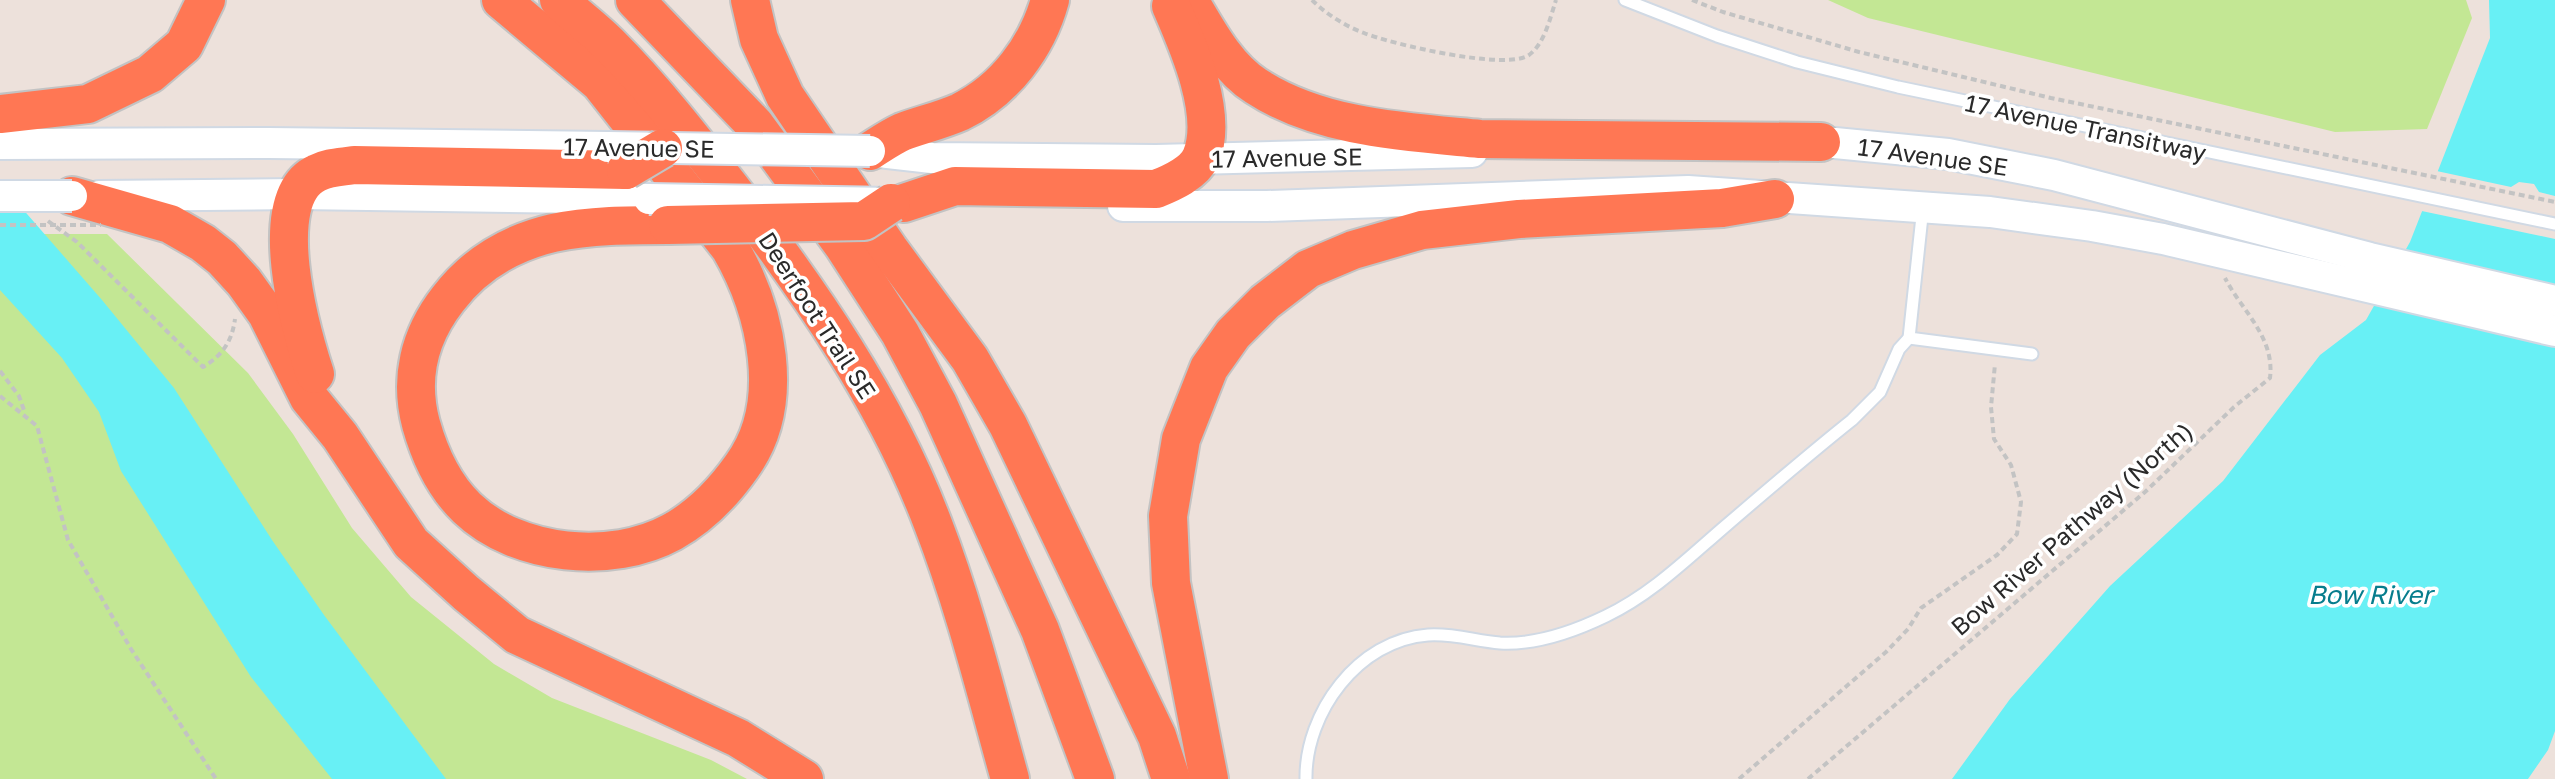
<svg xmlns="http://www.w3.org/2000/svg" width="2555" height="779" font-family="'Golos Text',sans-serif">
<rect width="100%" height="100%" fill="#ede1db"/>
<g fill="#c3e794">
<polygon points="1828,0 2466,0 2472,18 2427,129 2335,132 1868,18"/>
<polygon points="0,234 107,234 248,373 293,434 352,528 411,597 494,664 552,698 711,760 747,779 0,779"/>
</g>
<g fill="#68f0f5">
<polygon points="2489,0 2555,0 2555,731 2548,750 2528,779 1952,779 2010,699 2110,586 2223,481 2320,355 2366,320 2410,242 2490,38"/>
<polygon points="0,183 102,300 174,388 272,540 324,615 446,779 332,779 251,677 121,471 99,412 62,358 0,290"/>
</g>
<polygon fill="#ede1db" points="2432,170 2511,187 2519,182 2534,184 2539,192 2555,196 2555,239 2417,210"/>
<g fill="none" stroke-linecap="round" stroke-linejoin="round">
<defs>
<g id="service">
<polyline points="1625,0 1717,36 1797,62 1898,87 2555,224"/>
<polyline points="1923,207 1909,338 2032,354"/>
<path d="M 1306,779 C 1305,713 1358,640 1428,635 C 1452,633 1476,641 1500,643 C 1535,645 1575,631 1606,616 C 1650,595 1685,561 1722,529 C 1765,492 1808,455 1852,420 L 1880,392 L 1899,349 L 1909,338"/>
</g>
<g id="secondary">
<polyline points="1799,143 1835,143 1948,154 2054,175 2370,258 2555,301"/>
<polyline points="0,144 269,143 608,147"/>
<polyline points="870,151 932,158 1156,160 1472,152"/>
<polyline points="99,196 297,194 649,199"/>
<polyline points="1123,206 1267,206 1688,191 1990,212 2092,226 2163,239 2555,331"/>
</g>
<g id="motorway">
<path d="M 501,0 L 600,83 L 730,248 C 766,310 788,403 742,466 C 723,493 701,516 672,532 C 612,565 517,556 467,508 C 443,485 430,456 421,424 C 409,379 419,336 448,299 C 474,265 510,243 553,233 C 590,225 630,225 668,225"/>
<path d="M 559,0 C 575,15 593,28 609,44 C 653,88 692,138 730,187 C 810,291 886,400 933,524 C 965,607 986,693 1010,779"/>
<polyline points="635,0 755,125 843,245 900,333 938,404 1040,630 1095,779"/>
<polyline points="750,0 759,39 785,96 889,249 970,359 1008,425 1157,736 1171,779"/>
<path d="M 1189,0 C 1207,30 1226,67 1256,86 C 1320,128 1407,132 1480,139 L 1821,142"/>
<polyline points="0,114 88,104 150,74 184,45 206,0"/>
<path d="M 870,151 C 881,144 891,137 902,132 C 921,125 942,120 960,112 C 1005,90 1037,47 1050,0"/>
<polyline points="72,196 170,224 203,243 222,258 244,282 267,314 309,398 340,436 411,543 466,593 517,635 738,738 804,779"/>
<path d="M 904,203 L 955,186 L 1156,189 C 1171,183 1194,173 1201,157 C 1219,115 1188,45 1171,6"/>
<path d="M 315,374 C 301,331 263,198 317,173 C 328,167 342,167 354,165 L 626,170"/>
<polyline points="1209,779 1171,583 1168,516 1181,439 1209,368 1233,334 1265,302 1308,269 1353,250 1422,230 1519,219 1722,208 1775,199"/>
</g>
</defs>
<use href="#service" stroke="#d0d9e4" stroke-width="15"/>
<use href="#secondary" stroke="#d0d9e4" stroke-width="34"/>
<use href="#motorway" stroke="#c3c3c3" stroke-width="42"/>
<g stroke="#c3c3c3" stroke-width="4" stroke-dasharray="6 4" stroke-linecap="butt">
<path d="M 1312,0 C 1326,14 1345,26 1364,33 C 1391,44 1506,71 1529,55 C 1545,43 1550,18 1556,0"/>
<polyline points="1692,0 1723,12 1859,52 2051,98 2555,202"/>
<path d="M 48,221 L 77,242 L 203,367 C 223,355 232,341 235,319"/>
<polyline points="0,371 19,396 25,413"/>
<polyline points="0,396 37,426 68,540 131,649 216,779"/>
<polyline points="1739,779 1886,652 1908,629 1921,608 1997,555 2017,534 2021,502 2011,465 1994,439 1991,407 1995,364"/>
<path d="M 1808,779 L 2145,492 L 2234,407 L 2270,378 C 2275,337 2242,311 2225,278"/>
</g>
<use href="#service" stroke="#fff" stroke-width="11"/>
<use href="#secondary" stroke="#fff" stroke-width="30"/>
<use href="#motorway" stroke="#ff7754" stroke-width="38"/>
<defs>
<g id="secondary-bridge">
<polyline points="608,147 870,151"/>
<polyline points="0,196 72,196"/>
<polyline points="649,199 891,203"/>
</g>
<g id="motorway-bridge">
<polyline points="626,170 663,148"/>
<polyline points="668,225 864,221 891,203"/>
</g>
</defs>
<use href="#secondary-bridge" stroke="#d0d9e4" stroke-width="34" stroke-linecap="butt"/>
<use href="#motorway-bridge" stroke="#c3c3c3" stroke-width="42" stroke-linecap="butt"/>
<polyline stroke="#c3c3c3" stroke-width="4" stroke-dasharray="6 4" stroke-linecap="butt" points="0,225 101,225"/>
<use href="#secondary-bridge" stroke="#fff" stroke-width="30"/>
<use href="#motorway-bridge" stroke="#ff7754" stroke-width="38"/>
</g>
<g text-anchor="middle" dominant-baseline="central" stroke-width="7" stroke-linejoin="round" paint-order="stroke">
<g font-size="24" fill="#2a2a2a" stroke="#fff">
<text transform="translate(2086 127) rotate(12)">17 Avenue Transitway</text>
<text transform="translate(639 147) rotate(1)">17 Avenue SE</text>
<text transform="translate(1933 156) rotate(8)">17 Avenue SE</text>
<text transform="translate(1287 157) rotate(-1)">17 Avenue SE</text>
<text transform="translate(818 315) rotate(57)">Deerfoot Trail SE</text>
<text transform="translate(2071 528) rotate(-41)">Bow River Pathway (North)</text>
</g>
<g font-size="26" font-style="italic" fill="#077d8d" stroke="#fff">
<text x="2370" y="594">Bow River</text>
</g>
</g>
</svg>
